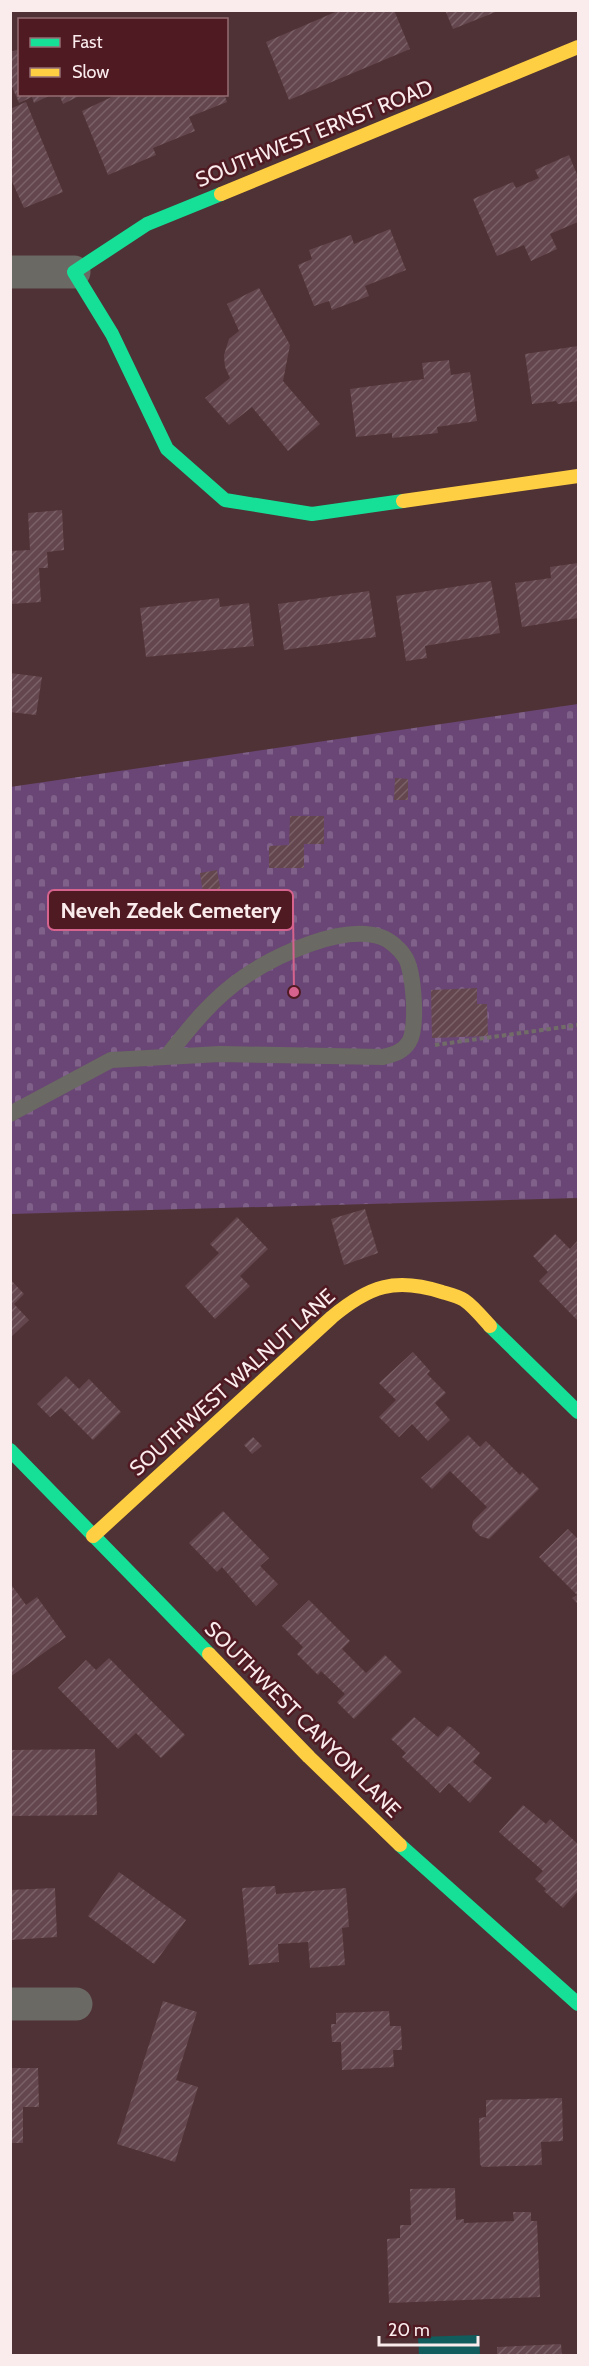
<svg xmlns="http://www.w3.org/2000/svg" width="589" height="2366" font-family="Cabin,sans-serif">
<defs>
<pattern id="cemetery-stones" width="16" height="16" patternUnits="userSpaceOnUse" patternTransform="scale(1.5)"><rect width="16" height="16" fill="#694675"/><path d="M2 7V4a2 2 0 0 1 4 0v3zM10 15v-3a2 2 0 0 1 4 0v3z" fill="#7f6189"/></pattern>
<pattern id="building-hatch" width="6" height="6" patternUnits="userSpaceOnUse" patternTransform="scale(1.5)"><rect width="6" height="6" fill="#64464f"/><path d="M-1 1l2-2M0 6l6-6M5 7l2-2" fill="none" stroke="#7b6168"/></pattern>
</defs>
<rect width="100%" height="100%" fill="#4f3235"/>
<polygon fill="url(#cemetery-stones)" points="578,704 578,1198 11,1214 10,787"/>
<polygon fill="#115c5c" points="479,2335 480,2355 419,2355 418,2337"/>
<g fill="url(#building-hatch)">
<polygon points="340,10 394,10 410,49 289,100 266,42"/>
<polygon points="445,10 498,10 498,11 453,29"/>
<polygon points="20,49 20,94 53,94 34,103 32,97 19,103 10,82 10,52"/>
<polygon points="59,94 83,94 63,104"/>
<polygon points="118,94 224,94 227,102 189,117 195,131 153,148 156,155 108,175 82,111"/>
<polygon points="26,102 63,192 24,208 10,177 10,109"/>
<polygon points="569,155 578,177 578,222 550,234 557,249 531,261 524,245 497,256 473,199 513,182 516,188 539,178 535,170"/>
<polygon points="390,229 406,270 365,286 369,296 332,310 329,301 314,306 298,265 312,259 309,250 351,235 354,244"/>
<polygon points="259,288 290,345 283,381 320,424 288,451 252,407 229,425 205,398 230,378 225,367 224,355 229,339 239,331 227,304"/>
<polygon points="578,346 578,401 558,404 556,401 532,404 525,354"/>
<polygon points="449,360 451,375 470,372 477,421 437,427 438,433 392,438 392,433 356,437 350,389 424,379 422,363"/>
<polygon points="62,510 64,550 47,552 48,568 39,568 41,602 10,604 10,551 30,550 28,513"/>
<polygon points="578,563 578,618 522,627 515,583 551,578 550,567"/>
<polygon points="491,581 500,633 425,646 427,658 406,661 396,596"/>
<polygon points="369,591 376,637 284,650 278,604"/>
<polygon points="219,598 220,607 249,603 254,646 146,657 140,608"/>
<polygon points="10,673 42,677 36,715 10,712"/>
<polygon points="395,778 408,779 408,800 394,800"/>
<polygon points="290,816 324,816 324,844 304,844 304,868 269,868 269,846 289,845"/>
<polygon points="217,870 222,898 233,897 236,923 208,926 200,873"/>
<polygon points="477,988 477,1004 487,1004 488,1036 432,1038 431,990"/>
<polygon points="365,1209 378,1253 344,1265 331,1219"/>
<polygon points="237,1217 268,1249 240,1276 250,1286 215,1319 185,1286 219,1253 210,1244"/>
<polygon points="555,1234 570,1249 578,1240 577,1320 539,1281 548,1272 533,1256"/>
<polygon points="10,1279 24,1294 14,1304 29,1320 10,1338"/>
<polygon points="413,1352 430,1371 427,1374 446,1393 435,1403 450,1420 428,1441 412,1424 399,1437 379,1417 396,1400 379,1383"/>
<polygon points="66,1376 79,1389 89,1379 121,1412 93,1440 61,1408 50,1417 37,1404"/>
<polygon points="468,1435 480,1447 486,1441 520,1475 522,1472 539,1489 489,1539 480,1536 472,1528 473,1521 487,1507 450,1471 432,1489 421,1478"/>
<polygon points="253,1437 262,1446 252,1454 244,1445"/>
<polygon points="223,1511 269,1558 260,1566 278,1584 256,1606 222,1567 217,1572 189,1543"/>
<polygon points="568,1529 578,1539 578,1604 572,1598 577,1595 539,1557"/>
<polygon points="10,1583 26,1605 37,1597 66,1637 10,1677"/>
<polygon points="309,1600 350,1641 342,1649 366,1673 385,1655 402,1672 354,1719 337,1702 345,1694 321,1671 318,1675 297,1654 303,1647 282,1626"/>
<polygon points="109,1658 185,1735 161,1758 136,1733 118,1749 58,1688 86,1660 96,1670"/>
<polygon points="414,1717 438,1737 448,1726 452,1728 480,1753 473,1762 492,1778 470,1803 449,1783 440,1793 402,1757 406,1753 391,1739"/>
<polygon points="95,1749 97,1815 10,1816 10,1750"/>
<polygon points="523,1805 546,1824 550,1819 578,1844 578,1891 563,1908 544,1891 546,1889 535,1879 543,1871 499,1832"/>
<polygon points="119,1872 186,1920 154,1964 88,1916"/>
<polygon points="275,1886 276,1894 346,1888 349,1927 342,1928 345,1965 310,1968 308,1942 278,1944 279,1962 249,1965 242,1888"/>
<polygon points="55,1888 57,1937 10,1940 10,1890"/>
<polygon points="163,2001 197,2012 176,2080 198,2087 175,2162 117,2144"/>
<polygon points="389,2011 390,2026 401,2026 402,2050 393,2050 394,2067 342,2070 341,2042 332,2042 331,2024 336,2024 336,2013"/>
<polygon points="10,2068 38,2068 39,2107 23,2107 23,2143 10,2143"/>
<polygon points="562,2098 563,2141 541,2142 542,2165 482,2167 480,2164 479,2118 486,2117 486,2100"/>
<polygon points="455,2188 456,2220 464,2219 464,2223 514,2221 513,2212 531,2212 531,2221 537,2221 540,2297 389,2303 387,2239 400,2238 400,2225 411,2225 410,2189"/>
<polygon points="561,2344 562,2356 497,2356 497,2347"/>
</g>
<g fill="none" stroke-linecap="round" stroke-linejoin="round">
<polyline stroke="#726c69" stroke-width="4" stroke-dasharray="4.5 3" stroke-linecap="butt" points="435,1045 578,1025"/>
<path stroke="#6b6963" stroke-width="16" d="M 10,1114 L 111,1060 L 220,1054 L 383,1057 C 394,1054 403,1052 409,1042 C 418,1028 414,971 405,957 C 400,949 390,940 381,937 C 342,924 276,955 244,977 C 214,997 190,1027 168,1055"/>
<g stroke="#6b6963" stroke-width="33">
<polyline points="10,272 74,272"/>
<polyline points="10,2004 76,2004"/>
</g>
<g stroke="#16e098" stroke-width="14">
<polyline points="221,194 147,224 74,272 112,334 167,449 225,500 312,514 403,501"/>
<polyline points="490,1326 578,1412"/>
<polyline points="10,1450 209,1654"/>
<polyline points="400,1845 578,2004"/>
</g>
<g stroke="#ffcf43" stroke-width="14">
<polyline points="221,194 578,47"/>
<polyline points="403,501 578,476"/>
<path d="M 93,1536 L 332,1317 C 369,1286 395,1277 442,1292 C 449,1294 458,1296 464,1300 C 473,1306 482,1317 490,1326"/>
<polyline points="209,1654 309,1757 400,1845"/>
</g>
</g>
<g text-anchor="middle" dominant-baseline="central" stroke-width="5" stroke-linejoin="round" paint-order="stroke">
<g font-size="21" fill="#faebec" stroke="#501a23">
<text transform="translate(314 133) rotate(-22)">SOUTHWEST ERNST ROAD</text>
<text transform="translate(232 1382) rotate(-42)">SOUTHWEST WALNUT LANE</text>
<text transform="translate(303 1719) rotate(45)">SOUTHWEST CANYON LANE</text>
</g>
</g>
<path fill="none" stroke="#d6628e" stroke-width="2" d="M294 992L293 910"/>
<circle fill="#d6628e" stroke="#501a23" stroke-width="2" cx="294" cy="992" r="6"/>
<rect fill="#501a23" stroke="#d6628e" stroke-width="2" x="48" y="890" width="245" height="40" rx="6"/>
<g font-size="22" text-anchor="middle" font-weight="bold" fill="#faebec">
<text x="171" y="918">Neveh Zedek Cemetery</text>
</g>
<rect width="589" height="2366" fill="none" stroke="#faebec" stroke-width="24"/>
<rect x="18" y="18" width="210" height="78" fill="#501a23" stroke="#946e73" stroke-width="1.5"/>
<rect x="30" y="38" width="30" height="9" fill="#16e098" stroke="#946e73" stroke-width="1.5"/>
<text x="72" y="48" font-size="18" fill="#faebec">Fast</text>
<rect x="30" y="68" width="30" height="9" fill="#ffcf43" stroke="#946e73" stroke-width="1.5"/>
<text x="72" y="78" font-size="18" fill="#faebec">Slow</text>
<path d="M379 2336v9h99v-9" fill="none" stroke="#faebec" stroke-width="3"/>
<text x="388" y="2336" font-size="18" fill="#faebec" stroke="#501a23" stroke-width="4.5" paint-order="stroke">20 m</text>
</svg>
